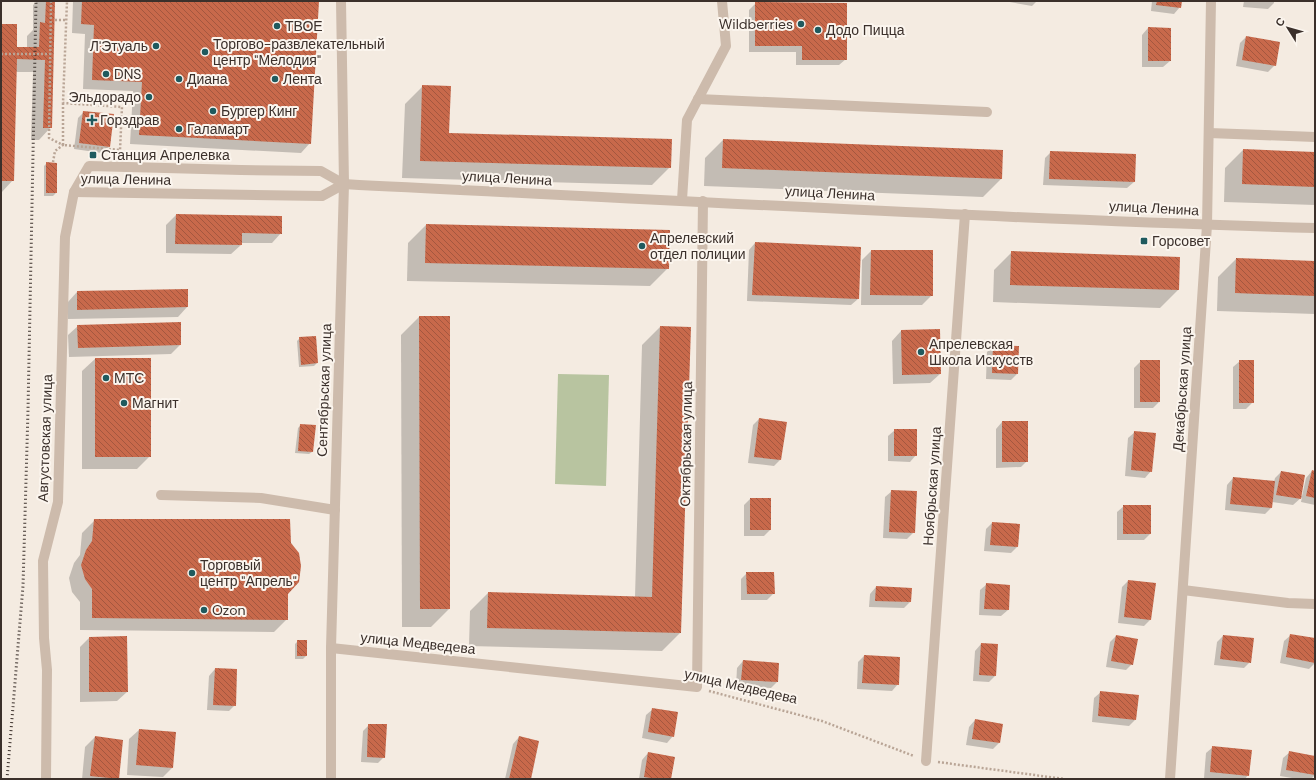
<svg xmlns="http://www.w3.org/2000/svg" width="1316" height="780" font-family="'DM Sans',sans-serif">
<defs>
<pattern id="building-back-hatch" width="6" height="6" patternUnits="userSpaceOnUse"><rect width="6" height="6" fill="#c8694b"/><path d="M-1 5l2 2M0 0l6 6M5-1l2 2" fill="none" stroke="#a4573f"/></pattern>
</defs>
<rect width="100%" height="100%" fill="#f4ebe1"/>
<polygon fill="#b8c4a0" points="558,374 609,375 606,486 555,484"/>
<g fill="#0003">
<polygon points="38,1 54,1 51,127 39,140 31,140 33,72 15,72 13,180 1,193 1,25 16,48 27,48 27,36 33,30 33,5"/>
<polygon points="73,1 318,1 310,143 301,153 130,144 133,91 83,89 85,34 72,33"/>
<polygon points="1004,1 1037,1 1032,6"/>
<polygon points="1152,1 1181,1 1180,7 1174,14 1151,11"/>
<polygon points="1244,1 1274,1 1274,3 1268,9 1243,7"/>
<polygon points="756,3 846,59 839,65 796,65 796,52 749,52 749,10"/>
<polygon points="1148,28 1170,61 1163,67 1142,67 1142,35"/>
<polygon points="1246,37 1275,65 1268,72 1236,66 1240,43"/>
<polygon points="423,86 448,134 670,167 652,185 402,178 405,104"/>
<polygon points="84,112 109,147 102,153 74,149 78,118"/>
<polygon points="723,140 1001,179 983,197 704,186 705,158"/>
<polygon points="1243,150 1315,153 1315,205 1224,202 1225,168"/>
<polygon points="1051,152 1134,182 1127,188 1043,185 1045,158"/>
<polygon points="47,163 56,164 56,193 53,196 44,196 44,166"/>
<polygon points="176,215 281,233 272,243 241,243 241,245 231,254 166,253 166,225"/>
<polygon points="426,225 668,268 650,286 407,281 408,243"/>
<polygon points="755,243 860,248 858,299 851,305 747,301 749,250"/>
<polygon points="871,251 932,295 922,305 861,305 862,260"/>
<polygon points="1012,252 1178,290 1160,308 993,302 994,270"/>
<polygon points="1236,259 1315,262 1315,314 1217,311 1218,277"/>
<polygon points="187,290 187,307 178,317 68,319 68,302 77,292"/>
<polygon points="419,317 449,317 449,609 431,627 402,627 401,335"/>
<polygon points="78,326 180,345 171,354 69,357 68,335"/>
<polygon points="660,327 680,633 662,651 469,646 470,611 488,593 635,597 642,345"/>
<polygon points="901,331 940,374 930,383 893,384 892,341"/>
<polygon points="315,337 317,363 314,366 299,367 297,341 300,338"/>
<polygon points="993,346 1017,374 1011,380 986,379 987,352"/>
<polygon points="95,359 150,456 137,469 82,469 82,371"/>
<polygon points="1141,361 1159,402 1153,408 1134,408 1134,368"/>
<polygon points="1240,361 1253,402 1246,409 1233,409 1233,367"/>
<polygon points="759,419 780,460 774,466 748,463 753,425"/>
<polygon points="1002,422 1027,461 1021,467 996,468 996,429"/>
<polygon points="301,425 312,452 309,454 295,453 298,428"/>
<polygon points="895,430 916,455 910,462 888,461 888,436"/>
<polygon points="1135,432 1151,471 1145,478 1125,476 1128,438"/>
<polygon points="1312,471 1315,472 1315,505 1301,502 1302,497 1293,505 1272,502 1271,508 1265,514 1225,510 1227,485 1233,478 1274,482 1275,478 1281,472 1300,496 1302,496 1306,478"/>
<polygon points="892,491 914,532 907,539 883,538 885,497"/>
<polygon points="750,499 770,530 764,536 744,536 744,505"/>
<polygon points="1124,506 1150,534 1144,540 1117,540 1117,512"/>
<polygon points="95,520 287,594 287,619 274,632 80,630 80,602 72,592 69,578 74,563 80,555 82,533"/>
<polygon points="992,523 1017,547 1011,553 984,551 986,529"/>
<polygon points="747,573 774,593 767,600 741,600 741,579"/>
<polygon points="1128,581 1151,619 1144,626 1118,623 1122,587"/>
<polygon points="987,584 1008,610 1001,616 979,615 980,590"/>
<polygon points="876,587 911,589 910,602 904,608 869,607 870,594"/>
<polygon points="1291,635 1315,639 1315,663 1309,669 1280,663 1284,641"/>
<polygon points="1116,636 1132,664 1126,670 1106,667 1110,642"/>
<polygon points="1223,636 1250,662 1244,668 1214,665 1217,642"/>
<polygon points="89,638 127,692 117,701 80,702 80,647"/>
<polygon points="298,641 306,656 303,659 295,659 295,644"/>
<polygon points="981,644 995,676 989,682 973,681 975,651"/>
<polygon points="864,656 898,684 892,691 857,689 858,662"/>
<polygon points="743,661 777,682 771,688 736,686 737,668"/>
<polygon points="215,669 235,705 229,711 207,710 209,676"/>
<polygon points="1101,692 1135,720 1129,726 1092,722 1094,698"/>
<polygon points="653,709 673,736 667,743 642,738 646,715"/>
<polygon points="975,720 1002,725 999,743 993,749 966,745 969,727"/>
<polygon points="369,725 384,757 378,763 361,762 363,731"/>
<polygon points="139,730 175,733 172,768 163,777 127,775 129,739"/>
<polygon points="95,737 122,740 117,779 82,779 85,747"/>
<polygon points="519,737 530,779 505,779 513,744"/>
<polygon points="1213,747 1248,775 1245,779 1204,778 1206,753"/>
<polygon points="1290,752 1315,757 1315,775 1311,779 1298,779 1280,776 1283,758"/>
<polygon points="648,753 670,779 639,779 642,760"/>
</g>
<g fill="url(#building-back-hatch)">
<polygon points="46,1 55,1 52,128 43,128 45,60 17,59 14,181 1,181 1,24 17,24 17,47 39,47 40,22 45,23"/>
<polygon points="82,1 319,1 311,144 139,135 142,82 92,80 94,25 81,24"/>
<polygon points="1157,1 1182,1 1181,8 1156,5"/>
<polygon points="755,2 847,3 847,60 802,60 802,46 755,46"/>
<polygon points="1148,27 1171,28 1171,61 1148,61"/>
<polygon points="1246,36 1280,42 1276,66 1242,60"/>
<polygon points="422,85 451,86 449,133 672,139 671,168 420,161"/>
<polygon points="83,111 114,114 110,147 79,143"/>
<polygon points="723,139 1003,150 1002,179 722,168"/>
<polygon points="1243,149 1315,152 1315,187 1242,184"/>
<polygon points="1050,151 1136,154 1135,182 1049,179"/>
<polygon points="46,162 57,163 57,193 46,193"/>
<polygon points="176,214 282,216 282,234 242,233 242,245 175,244"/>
<polygon points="426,224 670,230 669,269 425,263"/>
<polygon points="755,242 861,247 859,299 752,295"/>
<polygon points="871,250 933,250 933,296 870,295"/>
<polygon points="1011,251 1180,257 1179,290 1010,285"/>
<polygon points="1236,258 1315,261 1315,296 1235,293"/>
<polygon points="188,289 188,307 77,310 77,291"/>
<polygon points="419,316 450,316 450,609 420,609"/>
<polygon points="181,322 181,345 78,348 77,325"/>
<polygon points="660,326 691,327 681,633 487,628 488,592 652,597"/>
<polygon points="940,329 941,374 902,375 901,330"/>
<polygon points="316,336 318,363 301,365 299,337"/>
<polygon points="993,345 1019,346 1018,374 992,373"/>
<rect x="95" y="358" width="56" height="99"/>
<rect x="1140" y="360" width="20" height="42"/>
<rect x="1239" y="360" width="15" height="43"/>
<polygon points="759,418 787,422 781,460 754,457"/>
<rect x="1002" y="421" width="26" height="41"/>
<polygon points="300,424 316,425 313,452 298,451"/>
<rect x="894" y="429" width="23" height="27"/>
<polygon points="1134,431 1156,433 1152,472 1131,470"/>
<polygon points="1312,470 1315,471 1315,498 1306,496"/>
<polygon points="1281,471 1305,475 1301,499 1276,495"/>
<polygon points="1233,477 1275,481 1272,508 1230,504"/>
<polygon points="891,490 917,491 915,533 889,532"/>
<rect x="750" y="498" width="21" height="32"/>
<rect x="1123" y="505" width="28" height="29"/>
<polygon points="94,519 290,519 291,543 299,553 301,566 299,582 288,594 288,620 92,618 92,589 85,579 81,565 86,550 92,541"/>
<polygon points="992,522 1020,524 1018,547 990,545"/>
<polygon points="746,572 774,572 775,594 747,594"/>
<polygon points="1128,580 1156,583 1151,620 1124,617"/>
<polygon points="986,583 1010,585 1009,610 984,609"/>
<polygon points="876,586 912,588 911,602 875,601"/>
<polygon points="1290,634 1315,638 1315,663 1286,657"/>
<polygon points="1116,635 1138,639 1133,665 1111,661"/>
<polygon points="1223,635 1254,638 1251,663 1220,659"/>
<polygon points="127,636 128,692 89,692 89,637"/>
<rect x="297" y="640" width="10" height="16"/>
<polygon points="981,643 998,644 996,676 979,675"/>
<polygon points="864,655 900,657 899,685 862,683"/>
<polygon points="743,660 779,663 778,682 741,680"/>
<polygon points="215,668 237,669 236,706 213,705"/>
<polygon points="1100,691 1139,695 1136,720 1098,716"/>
<polygon points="652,708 678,712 674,737 648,732"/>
<polygon points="975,719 1003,724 1000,743 972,739"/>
<polygon points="368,724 387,724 385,758 367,757"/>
<polygon points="139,729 176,732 173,768 136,765"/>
<polygon points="95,736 123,740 119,779 90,776"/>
<polygon points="519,736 539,741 531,779 509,779"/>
<polygon points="1212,746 1252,750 1249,776 1210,772"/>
<polygon points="1289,751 1315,756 1315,775 1286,770"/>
<polygon points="648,752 675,757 671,779 657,779 644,777"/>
</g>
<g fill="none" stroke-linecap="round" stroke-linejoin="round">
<g stroke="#b9a596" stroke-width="2.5" stroke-dasharray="2 2" stroke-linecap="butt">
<polyline points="51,1 49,138 63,145 55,151 53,162"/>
<polyline points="55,20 66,20"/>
<polyline points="63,103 63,145 120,150 122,107 63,103 67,1"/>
<polyline points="709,691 822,721 914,756"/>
<polyline points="938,762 1064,779"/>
</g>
<g stroke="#cdbbac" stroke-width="10">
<polyline points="698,99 987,112"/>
<polyline points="1209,133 1315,137"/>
<polyline points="74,192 322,196 344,184"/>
<polyline points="682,200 687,120 726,46 722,1"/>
<polyline points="161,495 261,498 335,510"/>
<polyline points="1183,590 1288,603 1315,604"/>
<polyline points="331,648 697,687 703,201"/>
<polyline points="926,761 965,214"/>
<path d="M 46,779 L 47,670 L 44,638 L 43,561 L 58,502 L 65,237 L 74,192 L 89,166 L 241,170 L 321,171 L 344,184 L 359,185 C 677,200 996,219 1315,228"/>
<polyline points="331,779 331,648 344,184 341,1"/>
<polyline points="1170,779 1207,225 1211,1"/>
</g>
<polyline stroke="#3b302b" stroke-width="3" stroke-dasharray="1 3" stroke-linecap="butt" points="7,779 23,586 28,410 36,1"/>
<polyline stroke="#b9a596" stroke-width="2.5" stroke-dasharray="2 2" stroke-linecap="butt" points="1,54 51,54"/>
</g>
<g fill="#1f5a5e" stroke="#fbf5ee" stroke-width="1.5">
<circle cx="801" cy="24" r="4"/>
<circle cx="277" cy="26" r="4"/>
<circle cx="818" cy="30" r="4"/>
<circle cx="156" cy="46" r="4"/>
<circle cx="205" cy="52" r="4"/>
<circle cx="106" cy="74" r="4"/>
<circle cx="179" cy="79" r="4"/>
<circle cx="275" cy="79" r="4"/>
<circle cx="149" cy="97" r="4"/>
<circle cx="213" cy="111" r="4"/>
<path d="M90 114h4v4h4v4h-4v4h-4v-4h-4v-4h4z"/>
<circle cx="179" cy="129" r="4"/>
<rect x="89" y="151" width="8" height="8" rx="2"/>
<rect x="1140" y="237" width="8" height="8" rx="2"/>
<circle cx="642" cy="246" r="4"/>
<circle cx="921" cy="352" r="4"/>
<circle cx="106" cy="378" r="4"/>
<circle cx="124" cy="403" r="4"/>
<circle cx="192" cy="573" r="4"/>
<circle cx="204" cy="610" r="4"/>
</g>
<g text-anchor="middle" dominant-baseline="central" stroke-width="4" stroke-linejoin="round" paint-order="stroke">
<g font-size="14" fill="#3b302b" stroke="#fbf5ee" text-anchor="start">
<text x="793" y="24" text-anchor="end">Wildberries</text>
<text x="285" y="26">ТВОЕ</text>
<text x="826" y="30">Додо Пицца</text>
<text x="213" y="44">Торгово-развлекательный<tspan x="213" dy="16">центр "Мелодия"</tspan></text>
<text x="148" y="46" text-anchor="end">Л'Этуаль</text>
<text x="114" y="74">DNS</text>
<text x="187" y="79">Диана</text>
<text x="283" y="79">Лента</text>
<text x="141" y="97" text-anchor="end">Эльдорадо</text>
<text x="221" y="111">Бургер Кинг</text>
<text x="100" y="120">Горздрав</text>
<text x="187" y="129">Галамарт</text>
<text x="101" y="155">Станция Апрелевка</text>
<text x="650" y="238">Апрелевский<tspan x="650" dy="16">отдел полиции</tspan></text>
<text x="1152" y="241">Горсовет</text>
<text x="929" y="344">Апрелевская<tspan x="929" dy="16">Школа Искусств</tspan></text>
<text x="114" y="378">МТС</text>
<text x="132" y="403">Магнит</text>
<text x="200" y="565">Торговый<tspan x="200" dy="16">центр "Апрель"</tspan></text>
<text x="212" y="610">Ozon</text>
</g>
<g font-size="14" fill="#3b302b" stroke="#fbf5ee">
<text transform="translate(507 178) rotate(3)">улица Ленина</text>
<text transform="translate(126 179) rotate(1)">улица Ленина</text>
<text transform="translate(830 193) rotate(3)">улица Ленина</text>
<text transform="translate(1154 208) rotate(3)">улица Ленина</text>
<text transform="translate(1182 389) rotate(-86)">Декабрьская улица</text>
<text transform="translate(324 390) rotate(-88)">Сентябрьская улица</text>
<text transform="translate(45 438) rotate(-88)">Августовская улица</text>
<text transform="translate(686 444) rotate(-89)">Октябрьская улица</text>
<text transform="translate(932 486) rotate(-86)">Ноябрьская улица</text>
<text transform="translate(418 643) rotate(6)">улица Медведева</text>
<text transform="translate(741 686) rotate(13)">улица Медведева</text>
</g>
</g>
<rect width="1316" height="780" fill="none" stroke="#3b302b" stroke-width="4"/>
<g transform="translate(1288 28) rotate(307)" stroke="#fbf5ee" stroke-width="3" paint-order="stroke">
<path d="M0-3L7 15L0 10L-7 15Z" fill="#3b302b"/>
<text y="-6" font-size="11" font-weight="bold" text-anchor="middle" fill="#3b302b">С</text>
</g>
</svg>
